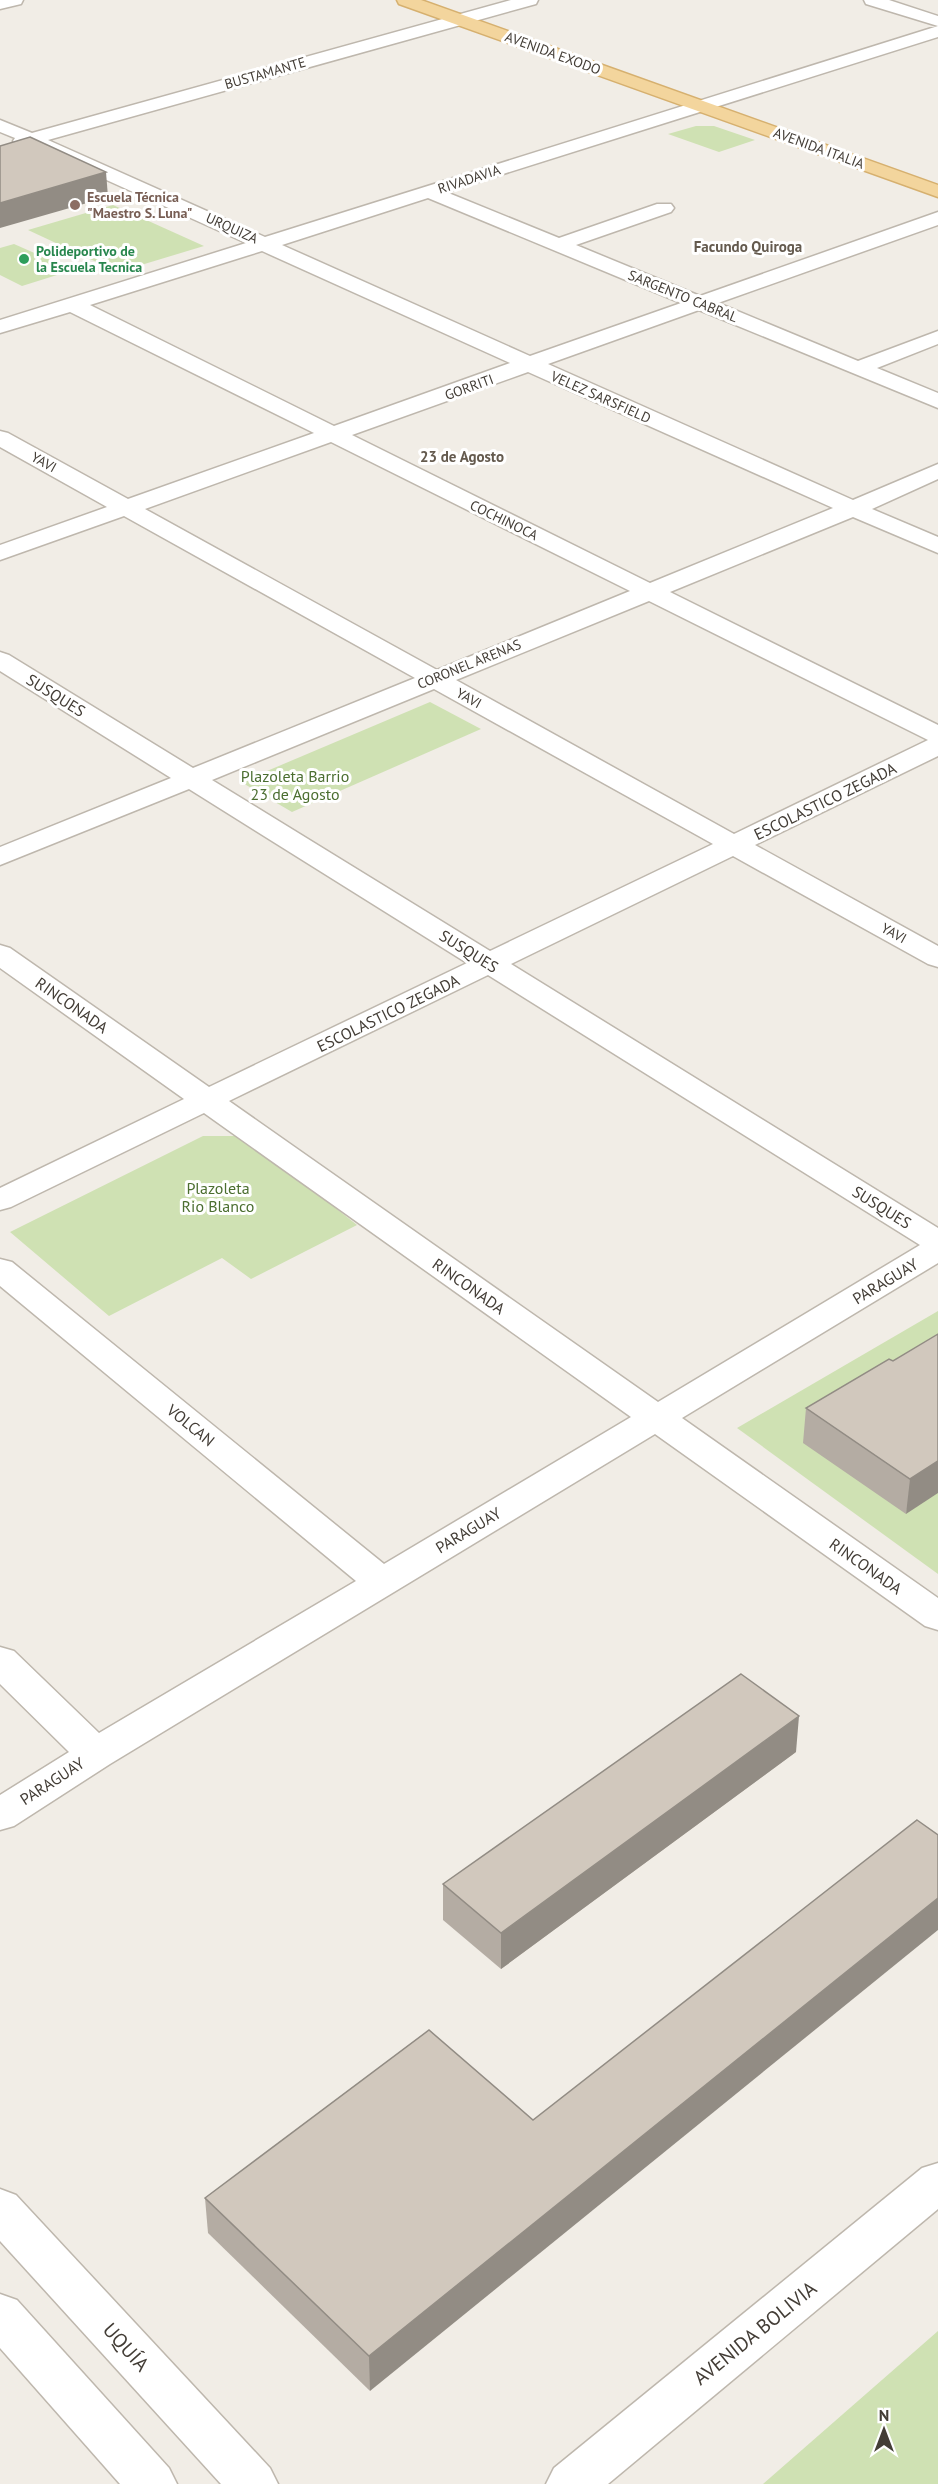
<svg xmlns="http://www.w3.org/2000/svg" width="938" height="2484" font-family="'PT Sans',sans-serif">
<rect width="100%" height="100%" fill="#f1ede6"/>
<g fill="#cfe1b3">
<polygon points="696,126 714,126 755,140 719,152 668,134"/>
<polygon points="113,205 204,246 118,272 28,230"/>
<polygon points="14,244 73,270 22,286 0,275 0,248"/>
<polygon points="430,702 481,729 292,812 241,782"/>
<polygon points="203,1136 245,1136 357,1225 251,1279 222,1258 109,1316 10,1232"/>
<polygon points="938,1311 938,1574 737,1428"/>
<polygon points="938,2331 938,2484 763,2484"/>
</g>
<g fill="none" stroke-linecap="round" stroke-linejoin="round">
<defs>
<g id="minor">
<polygon points="0,0 23,0 21,4 0,9"/>
<path d="M 511,0 L 538,0 L 536,4 L 48,140 L 265,237 L 938,26 L 866,4 L 864,0 L 889,0 L 938,16 L 938,37 L 446,192 L 559,238 L 657,204 L 671,204 L 674,208 L 671,212 L 576,245 L 700,296 L 938,212 L 938,225 L 718,303 L 858,361 L 938,331 L 938,344 L 877,368 L 938,393 L 938,408 L 699,310 L 548,364 L 853,500 L 938,464 L 938,479 L 872,509 L 938,537 L 938,553 L 853,517 L 670,592 L 938,725 L 938,756 L 755,845 L 938,946 L 938,967 L 928,964 L 733,856 L 511,964 L 938,1228 L 938,1263 L 682,1418 L 938,1598 L 938,1630 L 925,1626 L 655,1434 L 110,1764 L 14,1826 L 0,1830 L 0,1795 L 69,1752 L 0,1684 L 0,1647 L 14,1651 L 99,1733 L 356,1581 L 0,1286 L 0,1259 L 12,1262 L 384,1564 L 631,1417 L 204,1113 L 11,1207 L 0,1210 L 0,1188 L 184,1099 L 0,968 L 0,945 L 10,948 L 209,1087 L 467,963 L 189,789 L 0,865 L 0,847 L 171,778 L 0,671 L 0,652 L 9,655 L 193,768 L 415,678 L 124,516 L 0,560 L 0,545 L 107,507 L 0,447 L 0,431 L 8,433 L 128,499 L 314,433 L 70,312 L 0,333 L 0,320 L 246,243 L 29,145 L 15,145 L 13,141 L 15,138 L 0,132 L 0,120 L 32,133 ZM 428,198 L 681,303 L 530,356 L 282,245 ZM 262,251 L 510,363 L 334,426 L 90,305 ZM 528,372 L 833,508 L 650,583 L 352,435 ZM 331,442 L 630,591 L 437,670 L 145,509 ZM 649,601 L 928,740 L 734,834 L 456,680 ZM 434,689 L 713,844 L 490,951 L 212,780 ZM 488,975 L 920,1245 L 658,1402 L 229,1101 Z"/>
<polygon points="938,2163 938,2209 608,2484 546,2484 554,2468 922,2168"/>
<polygon points="0,2189 16,2195 270,2468 278,2484 221,2484 0,2241"/>
<polygon points="0,2294 17,2300 169,2468 177,2484 120,2484 0,2348"/>
</g>
<polygon id="major" points="397,0 421,0 938,185 938,197 399,4"/>
</defs>
<use href="#minor" stroke="#beb7ad" stroke-width="3"/>
<use href="#major" stroke="#d6b06f" stroke-width="3"/>
<use href="#minor" fill="#fff" fill-rule="evenodd"/>
<use href="#major" fill="#f3d59d" fill-rule="evenodd"/>
</g>
<g fill="#b4aca3">
<polygon points="938,1334 906,1514 803,1443 806,1408 893,1361"/>
<polygon points="796,1752 501,1969 443,1920 443,1884"/>
<polygon points="429,2030 370,2391 208,2233 205,2198"/>
</g>
<g fill="#928c84">
<polygon points="106,172 108,197 0,228 0,203"/>
<polygon points="938,1461 938,1493 906,1514 910,1479"/>
<polygon points="799,1716 796,1752 501,1969 501,1933"/>
<polygon points="938,1898 938,1930 370,2391 369,2356"/>
</g>
<g fill="#d1c8bd" stroke="#928c84" stroke-width="1.5">
<polygon points="30,137 106,172 0,203 0,146"/>
<polygon points="938,1334 938,1461 910,1479 806,1408 889,1359 893,1361"/>
<polygon points="741,1674 799,1716 501,1933 443,1884"/>
<polygon points="917,1820 938,1835 938,1898 369,2356 205,2198 429,2030 533,2120"/>
</g>
<circle fill="#8d6e63" stroke="#fff" stroke-width="2" cx="75" cy="205" r="6"/>
<circle fill="#2e9e5b" stroke="#fff" stroke-width="2" cx="24" cy="259" r="6"/>
<g text-anchor="middle" dominant-baseline="central" stroke-width="6" stroke-linejoin="round" paint-order="stroke">
<g font-size="14" fill="#433d36" stroke="#fff">
<text transform="translate(553 53) rotate(20)">AVENIDA EXODO</text>
<text transform="translate(265 73) rotate(-16)">BUSTAMANTE</text>
<text transform="translate(819 148) rotate(20)">AVENIDA ITALIA</text>
<text transform="translate(469 179) rotate(-18)">RIVADAVIA</text>
<text transform="translate(232 228) rotate(24)">URQUIZA</text>
<text transform="translate(683 296) rotate(22)">SARGENTO CABRAL</text>
<text transform="translate(469 387) rotate(-20)">GORRITI</text>
<text transform="translate(601 397) rotate(24)">VELEZ SARSFIELD</text>
<text transform="translate(44 462) rotate(29)">YAVI</text>
<text transform="translate(504 520) rotate(26)">COCHINOCA</text>
<text transform="translate(469 664) rotate(-22)">CORONEL ARENAS</text>
<text transform="translate(469 698) rotate(29)">YAVI</text>
<text transform="translate(894 933) rotate(29)">YAVI</text>
</g>
<g font-size="14" font-weight="bold" fill="#785e54" stroke="#fff" text-anchor="start">
<text x="87" y="197">Escuela Técnica<tspan x="87" dy="16">"Maestro S. Luna"</tspan></text>
</g>
<g font-size="14" font-weight="bold" fill="#27864d" stroke="#fff" text-anchor="start">
<text x="36" y="251">Polideportivo de<tspan x="36" dy="16">la Escuela Tecnica</tspan></text>
</g>
<g font-size="15" font-weight="bold" fill="#645a4e" stroke="#fff">
<text x="748" y="246">Facundo Quiroga</text>
<text x="462" y="456">23 de Agosto</text>
</g>
<g font-size="16" fill="#433d36" stroke="#fff">
<text transform="translate(56 695) rotate(32)">SUSQUES</text>
<text transform="translate(825 801) rotate(-26)">ESCOLASTICO ZEGADA</text>
<text transform="translate(469 951) rotate(32)">SUSQUES</text>
<text transform="translate(72 1005) rotate(35)">RINCONADA</text>
<text transform="translate(388 1013) rotate(-26)">ESCOLASTICO ZEGADA</text>
<text transform="translate(882 1207) rotate(32)">SUSQUES</text>
<text transform="translate(885 1281) rotate(-31)">PARAGUAY</text>
<text transform="translate(469 1286) rotate(35)">RINCONADA</text>
<text transform="translate(191 1425) rotate(39)">VOLCAN</text>
<text transform="translate(468 1530) rotate(-31)">PARAGUAY</text>
<text transform="translate(866 1566) rotate(35)">RINCONADA</text>
<text transform="translate(52 1781) rotate(-33)">PARAGUAY</text>
</g>
<g font-size="16" fill="#4b6e30" stroke="#fff">
<text x="295" y="776">Plazoleta Barrio<tspan x="295" dy="18">23 de Agosto</tspan></text>
<text x="218" y="1188">Plazoleta<tspan x="218" dy="18">Rio Blanco</tspan></text>
</g>
<g font-size="20" fill="#433d36" stroke="#fff">
<text transform="translate(755 2333) rotate(-39)">AVENIDA BOLIVIA</text>
<text transform="translate(126 2347) rotate(48)">UQUÍA</text>
</g>
</g>
<g transform="translate(884 2430)" stroke="#ffffff" stroke-width="4.5" paint-order="stroke">
<path d="M0-4.5L10 22L0 15L-10 22Z" fill="#433d36"/>
<text y="-9" font-size="16" font-weight="bold" text-anchor="middle" fill="#433d36">N</text>
</g>
</svg>
